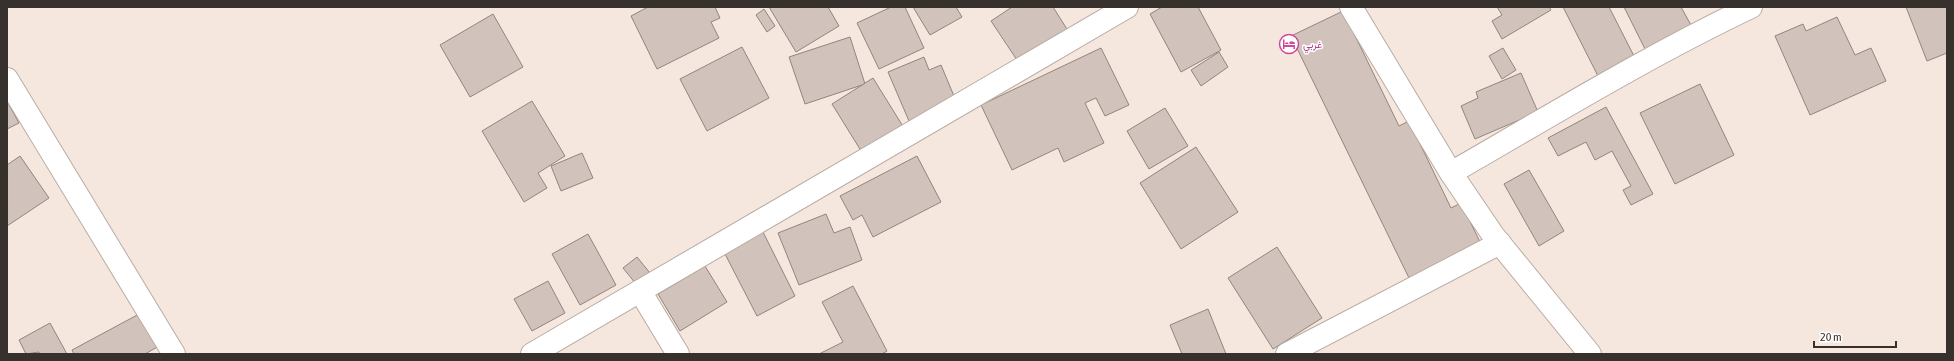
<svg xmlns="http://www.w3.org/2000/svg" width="1954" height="361" font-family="'Asap Condensed',Vazirmatn,sans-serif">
<rect width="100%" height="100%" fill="#f5e7de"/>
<g fill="#d1c3bb" stroke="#91857d">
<polygon points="648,7 715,7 720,18 711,22 719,38 657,69 631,16"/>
<polygon points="769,7 828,7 839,26 796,52"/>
<polygon points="891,7 905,7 924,48 879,69 857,23"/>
<polygon points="913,7 956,7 962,17 930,35"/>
<polygon points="1012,7 1053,7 1072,37 1023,69 991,21"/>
<polygon points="1162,7 1198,7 1221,50 1181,72 1150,14"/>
<polygon points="1497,7 1549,7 1551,10 1502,39 1492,21 1502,15"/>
<polygon points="1563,7 1609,7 1636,60 1599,78"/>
<polygon points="1624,7 1681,7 1692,27 1646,51"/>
<polygon points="1906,7 1947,7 1947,53 1927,61"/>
<polygon points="764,9 775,26 767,32 756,15"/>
<polygon points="1343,11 1399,126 1409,121 1451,208 1461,203 1480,242 1409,278 1291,36"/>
<polygon points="493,14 523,67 470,97 440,45"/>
<polygon points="1837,17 1855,55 1871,48 1886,81 1810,115 1775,36 1803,24 1806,31"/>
<polygon points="850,37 865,84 805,104 789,57"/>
<polygon points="742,47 769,98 707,131 680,79"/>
<polygon points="1101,48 1129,105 1105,116 1096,98 1085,103 1104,143 1064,162 1058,148 1012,170 981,105"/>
<polygon points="1503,48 1516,70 1502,79 1489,56"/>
<polygon points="1219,52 1228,67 1201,86 1191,70"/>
<polygon points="924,57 929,70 941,65 959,108 912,128 888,72"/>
<polygon points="1521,73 1538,112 1475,139 1461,106 1478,98 1476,92"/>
<polygon points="873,78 904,128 863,154 832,104"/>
<polygon points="1700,84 1734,155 1675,184 1640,113"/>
<polygon points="7,101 19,123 7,129"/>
<polygon points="532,101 565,156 538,173 547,188 524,202 482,131"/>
<polygon points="1606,107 1653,194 1631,205 1623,190 1631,186 1612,151 1595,160 1586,142 1558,156 1548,138"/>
<polygon points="1165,108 1188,146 1149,169 1127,131"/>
<polygon points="1196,147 1238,212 1181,249 1140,183"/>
<polygon points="582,153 593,178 561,191 551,166"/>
<polygon points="20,156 49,198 7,226 7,165"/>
<polygon points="917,156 941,202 873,237 862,215 853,220 840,196"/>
<polygon points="1529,170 1564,231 1539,246 1504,184"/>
<polygon points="826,214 834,233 850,227 862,260 799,285 778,233"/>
<polygon points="763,232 795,296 757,316 724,252"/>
<polygon points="588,234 616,285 580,305 552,254"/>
<polygon points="1277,247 1322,318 1273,349 1228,278"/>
<polygon points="637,257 650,273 636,284 623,268"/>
<polygon points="705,266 727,302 680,331 658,294"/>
<polygon points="548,281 565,313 532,331 514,299"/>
<polygon points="853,286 887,351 882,354 819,354 843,342 822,302"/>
<polygon points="1208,309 1226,354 1182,354 1170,325"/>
<polygon points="141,313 159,346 145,354 74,354 72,350"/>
<polygon points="50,323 67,354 40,354 39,352 26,354 19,340"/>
</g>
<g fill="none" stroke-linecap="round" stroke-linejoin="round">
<defs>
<g id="minor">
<polyline points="1351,7 1451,173 1493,235 1590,354"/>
<polyline points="7,79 174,354"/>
<path d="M 1451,173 C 1550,116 1648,56 1751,7"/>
<polyline points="640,291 678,354"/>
<polyline points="532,354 1127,7"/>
<polyline points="1287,354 1500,243"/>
</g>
</defs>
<use href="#minor" stroke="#b9aca4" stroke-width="24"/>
<use href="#minor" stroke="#fff" stroke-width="22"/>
</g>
<defs>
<symbol id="hotel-ring" viewBox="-11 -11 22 22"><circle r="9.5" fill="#fff" stroke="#d1479c" stroke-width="1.5"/><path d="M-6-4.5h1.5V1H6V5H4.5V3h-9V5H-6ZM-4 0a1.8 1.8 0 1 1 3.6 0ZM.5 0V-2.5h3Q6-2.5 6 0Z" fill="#d1479c"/></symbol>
</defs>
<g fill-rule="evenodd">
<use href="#hotel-ring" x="1278" y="33" width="22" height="22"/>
</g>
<g text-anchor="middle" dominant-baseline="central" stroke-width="3" stroke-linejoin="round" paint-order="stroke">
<g font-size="10" fill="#b23c85" stroke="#fff" text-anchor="start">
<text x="1303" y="44">غربي</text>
</g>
</g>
<rect width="1954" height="361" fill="none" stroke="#36312d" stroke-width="16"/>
<path d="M1814 341v6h82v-6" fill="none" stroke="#36312d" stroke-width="2"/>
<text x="1820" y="341" font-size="12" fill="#36312d" stroke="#ffffff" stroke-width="3" paint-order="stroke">20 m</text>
</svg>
